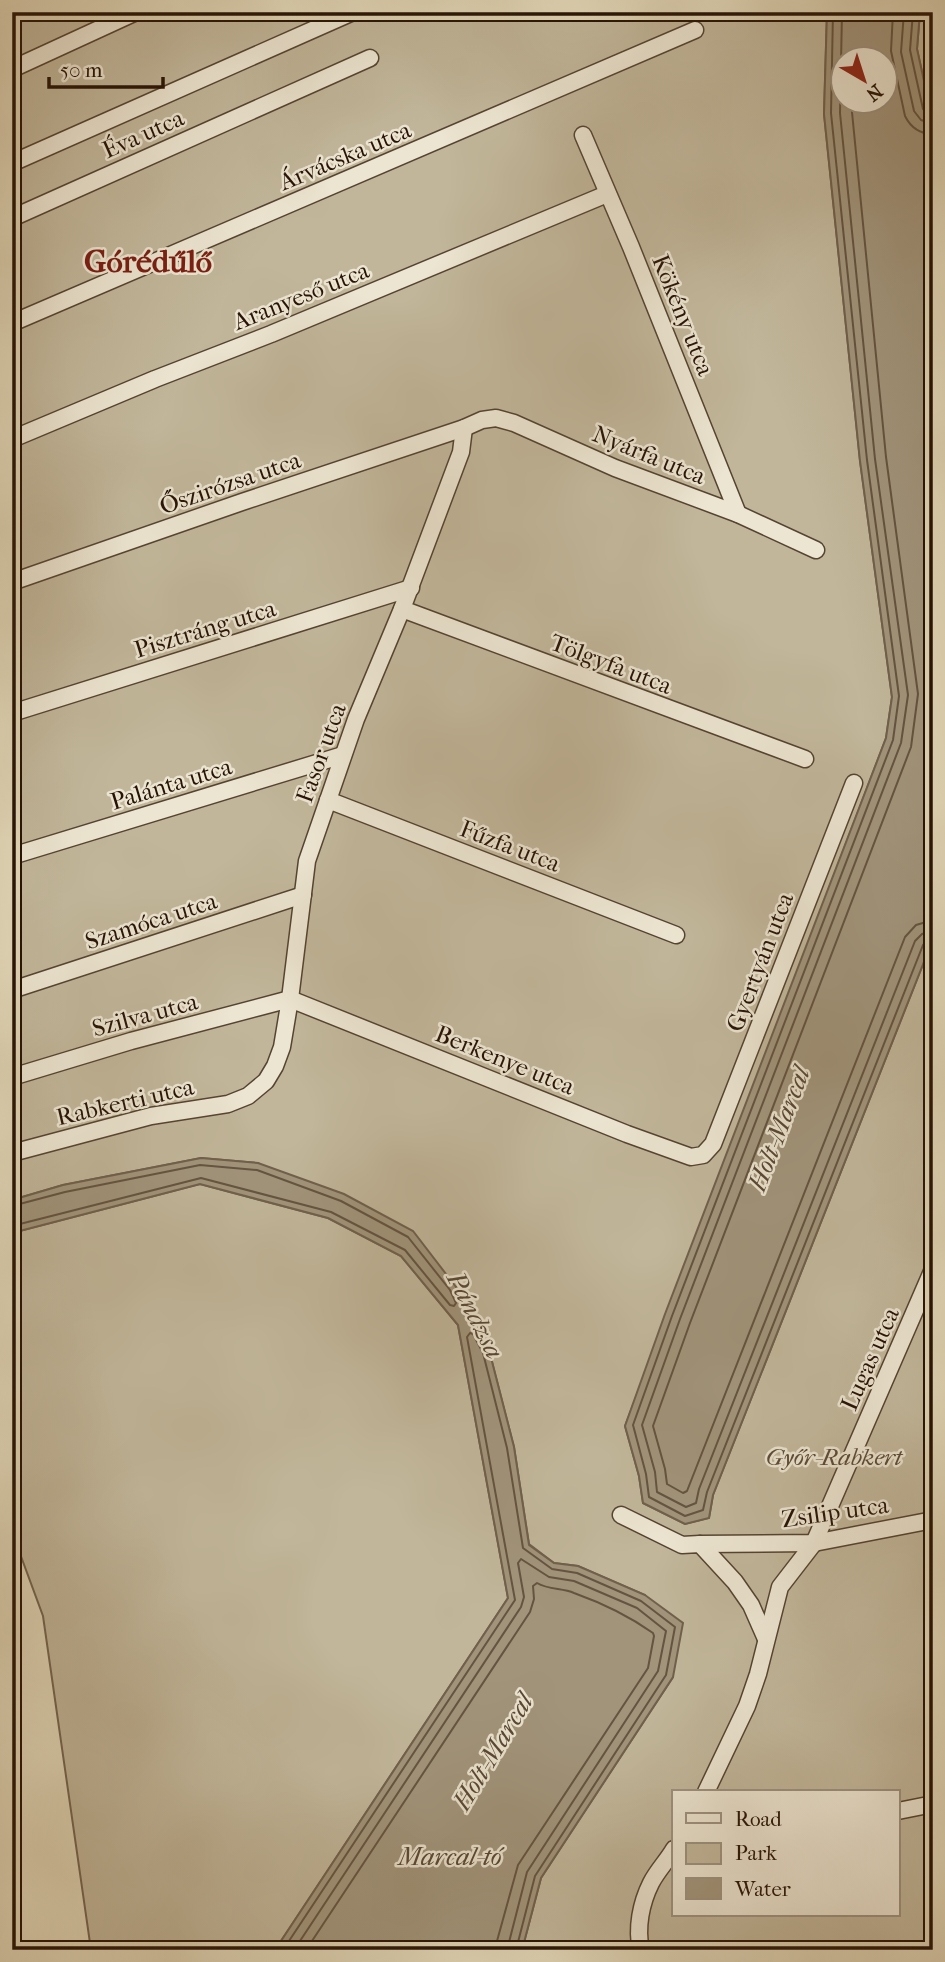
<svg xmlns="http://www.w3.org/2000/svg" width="945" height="1962" font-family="'IM FELL French Canon',serif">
<rect width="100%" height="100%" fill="#e1d7b8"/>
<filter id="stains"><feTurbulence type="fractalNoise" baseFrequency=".00286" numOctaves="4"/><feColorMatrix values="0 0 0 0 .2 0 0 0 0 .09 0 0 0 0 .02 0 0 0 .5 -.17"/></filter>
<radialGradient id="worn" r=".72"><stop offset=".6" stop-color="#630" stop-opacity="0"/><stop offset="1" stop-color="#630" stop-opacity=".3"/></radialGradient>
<g fill="#c1b69a" stroke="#746450" stroke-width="2" fill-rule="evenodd">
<path d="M 12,12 L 827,12 L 824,114 L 860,461 L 892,697 L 886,738 L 625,1426 L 639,1476 L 643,1503 L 685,1524 L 709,1518 L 713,1495 L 933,939 L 933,1950 L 522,1950 L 541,1878 L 673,1677 L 645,1595 L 578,1566 L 554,1563 L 529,1544 L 514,1447 L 489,1350 L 456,1287 L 258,1163 L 201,1158 L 63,1185 L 12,1200 ZM 674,1792 L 898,1792 L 898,1915 L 674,1915 Z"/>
<polygon points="920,12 933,12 933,122 917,49"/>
<polygon points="200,1184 328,1218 401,1256 458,1325 508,1598 275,1950 91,1950 43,1616 12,1532 12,1233"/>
</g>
<g fill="#a1947b" stroke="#70604c" stroke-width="2" fill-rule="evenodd">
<path d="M 827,12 L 920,12 L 917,49 L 933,122 L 933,939 L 713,1495 L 709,1518 L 685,1524 L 643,1503 L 639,1476 L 625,1426 L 665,1314 L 886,738 L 892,697 L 860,461 L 824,114 ZM 844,60 L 886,60 L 886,102 L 844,102 Z"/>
<polygon points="201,1158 258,1163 344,1194 413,1231 456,1287 489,1350 514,1447 529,1545 554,1563 578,1566 645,1595 683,1623 673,1677 541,1878 522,1950 275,1950 508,1598 458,1325 401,1256 328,1218 200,1184 12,1233 12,1200 63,1185"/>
</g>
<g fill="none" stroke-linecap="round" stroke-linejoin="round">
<g stroke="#645440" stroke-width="2">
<polyline points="833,12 831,113 867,460 899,696 893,740 672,1316 633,1425 646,1474 649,1497 685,1516 703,1510 707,1492 923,945 927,941 933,940"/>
<polyline points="842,12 840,113 875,459 908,695 901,743 680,1319 642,1425 655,1472 657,1492 686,1507 696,1503 699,1489 915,941 922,934 933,931"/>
<path d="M 893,12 L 891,51 L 905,116 C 911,128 920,134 933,134"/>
<polyline points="904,12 901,52 914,111 921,120 933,124"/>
<polyline points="913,12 910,50 923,109 927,114 933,115"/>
<polyline points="851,102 886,457 918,694 911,747 690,1323 653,1426 665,1469 667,1484 683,1493 687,1491 905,937 916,925 933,920"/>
<polyline points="12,1206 65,1192 200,1165 257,1170 341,1201 408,1237 450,1290 456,1303 454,1306 450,1305 405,1250 331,1212 201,1178 12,1226"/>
<polyline points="283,1950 515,1600 467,1337 470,1333 473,1334 483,1353 507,1448 523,1548 552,1569 577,1573 641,1601 675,1627 666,1675 535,1876 516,1950"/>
<polyline points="294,1950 521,1607 524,1597 518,1563 521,1559 549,1577 574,1581 637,1608 666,1631 658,1671 527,1872 507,1950"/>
<path d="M 306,1950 L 530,1612 L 534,1599 L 533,1586 L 537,1583 C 549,1590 562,1588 574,1593 C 602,1603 629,1616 653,1633 L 654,1636 L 648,1668 L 518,1865 L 497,1941 L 496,1950"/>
</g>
<defs>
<g id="street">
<polyline points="12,69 136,12"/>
<polyline points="583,135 631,247 738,514"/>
<polyline points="12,163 353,12"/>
<polyline points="12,218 370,58"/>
<polyline points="12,323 695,30"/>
<polyline points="12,439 155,379 271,334 607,194"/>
<polyline points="12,582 242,502 464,428 482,420 496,418 514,423 615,468 738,514 816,550"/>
<polyline points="402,609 805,759"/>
<polyline points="12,713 411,588"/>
<polyline points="328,800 676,935"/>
<polyline points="12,856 343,755"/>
<polyline points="12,990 303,895"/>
<polyline points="12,1077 131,1041 290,999 627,1134 691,1157 703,1155 713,1144 854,783"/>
<polyline points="12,1153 151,1116 228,1104 248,1096 266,1081 275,1066 282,1047 290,999 307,861 356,719 402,609 461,452 464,428"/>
<polyline points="621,1515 682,1545 700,1544 735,1582 751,1605 766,1639"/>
<polyline points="700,1544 814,1543 933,1520"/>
<polyline points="706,1792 747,1706 758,1674 780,1587 814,1543 933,1269"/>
<polyline points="898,1811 933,1804"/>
<path d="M 641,1950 C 636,1928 641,1903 651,1883 C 657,1871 667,1861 674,1849"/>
</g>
</defs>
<use href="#street" stroke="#554432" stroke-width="19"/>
<use href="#street" stroke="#ece5d1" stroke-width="16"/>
</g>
<g text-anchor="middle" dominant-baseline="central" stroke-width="5" stroke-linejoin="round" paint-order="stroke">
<g font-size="24" fill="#261306" stroke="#ece5d1">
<text transform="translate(143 134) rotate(-24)">Éva utca</text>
<text transform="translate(345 156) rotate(-23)">Árvácska utca</text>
<text transform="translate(301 296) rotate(-22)">Aranyeső utca</text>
<text transform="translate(683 315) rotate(68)">Kökény utca</text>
<text transform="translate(649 455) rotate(22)">Nyárfa utca</text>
<text transform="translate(230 483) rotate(-19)">Őszirózsa utca</text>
<text transform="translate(205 629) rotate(-17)">Pisztráng utca</text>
<text transform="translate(611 664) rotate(21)">Tölgyfa utca</text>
<text transform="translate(321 753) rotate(-70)">Fasor utca</text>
<text transform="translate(171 784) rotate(-17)">Palánta utca</text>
<text transform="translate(510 846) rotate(21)">Fűzfa utca</text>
<text transform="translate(151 921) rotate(-18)">Szamóca utca</text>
<text transform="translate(760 962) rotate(-69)">Gyertyán utca</text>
<text transform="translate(145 1015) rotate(-15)">Szilva utca</text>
<text transform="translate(505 1060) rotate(22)">Berkenye utca</text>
<text transform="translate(125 1102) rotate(-13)">Rabkerti utca</text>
<text transform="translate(870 1359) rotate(-66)">Lugas utca</text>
<text transform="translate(835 1512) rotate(-8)">Zsilip utca</text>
</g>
<g font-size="24" font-style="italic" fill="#5c4c3a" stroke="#ece5d1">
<text x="834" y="1457">Győr-Rabkert</text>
</g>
<g font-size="26" font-style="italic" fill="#574735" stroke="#ece5d1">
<text transform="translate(779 1129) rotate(-69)">Holt-Marcal</text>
<text transform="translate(475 1315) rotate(63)">Pándzsa</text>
<text transform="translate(493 1752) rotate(-59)">Holt-Marcal</text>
<text x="450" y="1856">Marcal-tó</text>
</g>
<g font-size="32" font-weight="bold" fill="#7a1f14" stroke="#ece5d1">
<text x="148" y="261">Górédűlő</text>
</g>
</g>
<rect width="945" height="1962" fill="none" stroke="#e1d7b8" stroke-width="42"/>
<rect x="14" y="14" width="917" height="1934" fill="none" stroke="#261306" stroke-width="3.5"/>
<rect x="21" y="21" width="903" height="1920" fill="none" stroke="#261306" stroke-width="2"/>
<rect x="672" y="1790" width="228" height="126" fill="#ece5d1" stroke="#9d9180" stroke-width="2"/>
<rect x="686" y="1813" width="35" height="10" fill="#ece5d1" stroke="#9d9180" stroke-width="2"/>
<text x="735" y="1826" font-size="21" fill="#261306">Road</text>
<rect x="686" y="1843" width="35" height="21" fill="#c1b69a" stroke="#9d9180" stroke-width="2"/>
<text x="735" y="1860" font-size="21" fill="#261306">Park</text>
<rect x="686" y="1878" width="35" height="21" fill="#a1947b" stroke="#9d9180" stroke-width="2"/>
<text x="735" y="1896" font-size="21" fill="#261306">Water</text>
<g transform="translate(864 80) rotate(141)"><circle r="33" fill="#ece5d1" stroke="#9d9180" stroke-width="2"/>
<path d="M0-5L12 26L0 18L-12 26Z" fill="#8f2418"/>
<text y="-10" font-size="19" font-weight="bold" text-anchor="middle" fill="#261306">N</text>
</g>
<path d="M49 77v10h114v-10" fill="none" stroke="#261306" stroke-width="3.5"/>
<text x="60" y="77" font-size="21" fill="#261306" stroke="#ece5d1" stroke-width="5" paint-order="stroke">50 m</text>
<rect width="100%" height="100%" filter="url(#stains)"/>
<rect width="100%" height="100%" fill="url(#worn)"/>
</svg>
